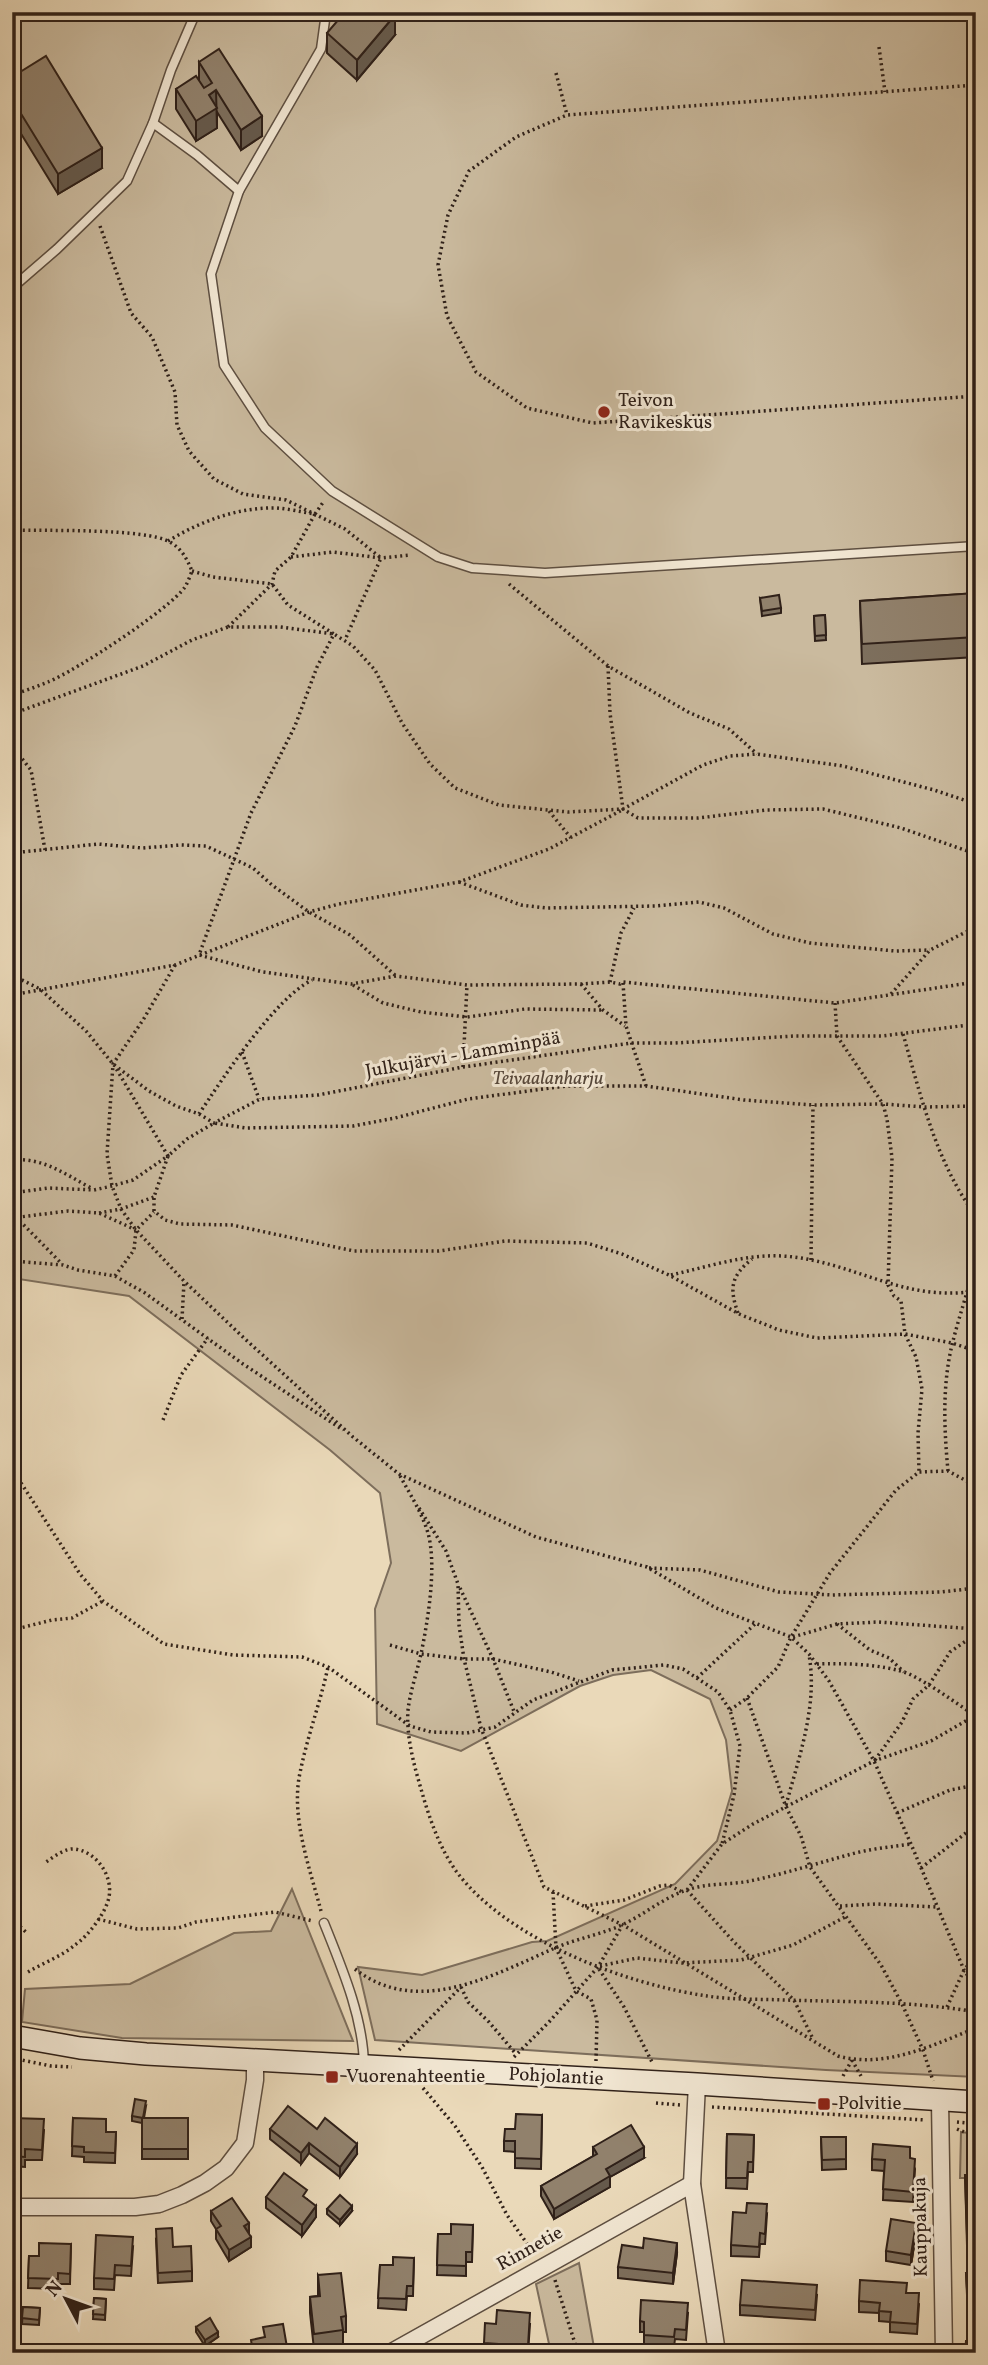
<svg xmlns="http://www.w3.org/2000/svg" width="988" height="2365" font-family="Vollkorn,serif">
<rect width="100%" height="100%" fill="#ead9b9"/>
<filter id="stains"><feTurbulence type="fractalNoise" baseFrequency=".00286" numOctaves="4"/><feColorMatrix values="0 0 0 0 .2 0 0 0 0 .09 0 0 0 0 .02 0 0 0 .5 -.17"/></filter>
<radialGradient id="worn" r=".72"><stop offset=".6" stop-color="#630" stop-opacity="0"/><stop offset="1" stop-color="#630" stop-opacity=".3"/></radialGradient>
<g fill="#caba9e" stroke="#7d6e5c" stroke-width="2">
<polygon points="12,12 976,12 976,2077 826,2070 375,2040 358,1967 422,1975 532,1942 547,1941 675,1884 717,1841 732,1791 726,1740 710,1699 651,1670 613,1675 580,1686 461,1751 377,1724 375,1609 391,1563 380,1493 330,1450 129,1296 12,1278"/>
<polygon points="292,1889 353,2041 122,2038 22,2022 25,1989 130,1984 234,1933 271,1931"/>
<polygon points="961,2132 976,2134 976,2178 960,2178"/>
<polygon points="579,2263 595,2353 551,2353 536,2284"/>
</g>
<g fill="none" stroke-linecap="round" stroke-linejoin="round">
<defs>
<g id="service">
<polyline points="317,12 325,20 321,49 239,191 211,274 224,365 265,428 332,491 438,557 472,568 545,573 976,546"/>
<polyline points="153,123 197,155 239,191"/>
<polyline points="12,288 57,249 127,181 153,123 171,70 196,12"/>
<path d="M 324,1923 C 342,1968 363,2017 364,2065"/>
</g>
<g id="minor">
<polyline points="697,2084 692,2184 717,2353"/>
<polyline points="940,2101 944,2353"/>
<polyline points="12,2207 135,2207 159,2204 182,2195 205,2183 226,2168 245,2143 255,2080 255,2061"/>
<polyline points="390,2353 692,2184"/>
</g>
<polyline id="secondary" points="12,2036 80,2048 146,2054 697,2084 976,2102"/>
</defs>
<use href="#service" stroke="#5e4f41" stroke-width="11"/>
<use href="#minor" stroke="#5e4f41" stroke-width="19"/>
<use href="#secondary" stroke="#302119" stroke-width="24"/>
<g stroke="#302119" stroke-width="3.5" stroke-dasharray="2 3.5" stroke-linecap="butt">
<polyline points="879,47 885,92"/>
<polyline points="556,73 567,115"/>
<polyline points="976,85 567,115 516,137 469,171 448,215 438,265 447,316 476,372 527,408 593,423 976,396"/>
<polyline points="100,226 131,313 152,337 175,392 177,425 189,451 214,479 243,494 286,500 345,529 381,558 345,640"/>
<path d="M 12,530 C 45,531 146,528 170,542 C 182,549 187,559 192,571 C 190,576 188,582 185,587 C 170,609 75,671 48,682 C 36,687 24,691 12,695"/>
<path d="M 168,541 C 201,521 238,507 277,508 C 289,509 302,512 315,514 L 324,501"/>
<polyline points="291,557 333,552 381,558 411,555"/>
<polyline points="192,571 213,577 272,584 288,605 334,634 317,667 295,726 251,813 199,955 263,972 351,984 396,976 467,985 581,984 610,982 620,984 623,982 835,1003 976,982"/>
<polyline points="509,584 608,666 690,713 729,729 757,754"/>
<polyline points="228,627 272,584 275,571 291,557 315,514"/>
<polyline points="608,666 610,713 623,809 638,818 698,818 766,810 823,809 901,828 976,854"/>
<polyline points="12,714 143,666 192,640 228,627 280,627 334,634 353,646 375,670 402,723 430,764 455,788 499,805 568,812 623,809 703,765 730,756 757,754 843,766 934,790 976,804"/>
<polyline points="12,746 31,770 45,850"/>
<polyline points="549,811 571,838"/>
<polyline points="12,853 98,844 142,848 181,845 206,846 253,868 272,885 309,912 350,935 396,976"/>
<polyline points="459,882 521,905 546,908 655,906 699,902 724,908 773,934 810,943 895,951 930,950"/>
<polyline points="175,965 143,1020 113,1064 107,1154 112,1186 121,1209 136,1230 184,1281 245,1339 353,1437 399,1474 536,1537 647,1567 716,1608 791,1637 809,1654 829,1681 874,1761 911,1844 964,1970 976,1988"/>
<polyline points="12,975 40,989 86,1031 113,1064 149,1091 176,1106 199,1114 214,1123 260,1099 318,1095 463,1067 631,1043 675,1043 795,1036 882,1036 976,1024"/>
<polyline points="610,982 621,933 634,908"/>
<polyline points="623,983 626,1026 646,1086"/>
<polyline points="581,984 603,1010 625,1026"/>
<polyline points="353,985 383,1003 421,1012 467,1017 525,1009 603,1010"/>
<polyline points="891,994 930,950 976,927"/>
<polyline points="12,995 175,965 309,912 339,904 459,882 549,849 622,810"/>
<polyline points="835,1003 837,1036 883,1104 887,1119 892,1158 888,1285 894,1296 901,1301 905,1334 916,1357 922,1389 918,1433 919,1472"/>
<path d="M 903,1034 C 921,1096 936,1163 976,1216"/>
<polyline points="242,1052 259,1099"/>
<polyline points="463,1067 467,985"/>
<polyline points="976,1106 925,1107 883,1104 813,1105 744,1100 646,1086 566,1086 468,1099 395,1118 353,1126 246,1128 214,1123 187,1139 168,1156 154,1197 154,1211 165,1220 180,1224 232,1225 354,1251 439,1251 505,1241 587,1243 622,1254 669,1275 739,1314 779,1330 817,1338 905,1334 952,1343 976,1351"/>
<path d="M 199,1114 C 223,1078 275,998 312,980"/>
<path d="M 12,1160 C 42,1157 65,1174 91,1188"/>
<polyline points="12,1193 48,1188 94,1190 112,1186 133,1180 168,1156 114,1065"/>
<polyline points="12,1213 62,1264"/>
<polyline points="99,1213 121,1209 154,1197"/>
<polyline points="12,1218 68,1211 99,1213 136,1230"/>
<polyline points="811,1260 813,1105"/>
<polyline points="12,1261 63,1265 78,1270 115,1276 145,1293 243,1364 343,1430"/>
<path d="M 671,1275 C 707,1267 745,1254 782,1256 C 852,1260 902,1303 976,1291"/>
<polyline points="115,1276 134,1250 136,1230 154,1212"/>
<path d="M 738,1313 C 729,1288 731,1276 752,1259"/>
<polyline points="182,1319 184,1282"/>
<polyline points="163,1420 181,1375 208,1338"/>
<polyline points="12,1469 80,1574 103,1601 164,1644 233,1655 302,1657 328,1667 410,1726 431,1732 467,1733 495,1727 533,1700 612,1670 664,1665 683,1669 718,1692 730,1710 740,1746 734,1795 722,1844"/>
<path d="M 948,1471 C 944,1428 942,1383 953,1341 C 960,1313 970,1286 976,1257"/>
<path d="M 400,1476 C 410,1494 422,1513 428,1533 C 437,1566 428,1620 421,1654 C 417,1672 410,1692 408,1710 C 406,1736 414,1765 421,1789 C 429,1817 439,1847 456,1871 C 507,1940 625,1984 707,1996 C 732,2000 760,1999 786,2000 C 849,2002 913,2001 976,2012"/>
<path d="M 419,1508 L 446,1551 L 458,1584 L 459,1625 L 464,1659 L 481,1728 L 544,1887 L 623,1925 L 838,2056 C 885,2069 933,2045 976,2028"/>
<polyline points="649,1568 700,1570 779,1592 832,1595 941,1592 976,1588"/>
<polyline points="460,1588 493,1659 515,1714"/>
<polyline points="837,1624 870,1650 889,1658 904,1672"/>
<polyline points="12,1630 52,1620 72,1618 103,1601"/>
<polyline points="793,1637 837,1624 878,1622 976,1629"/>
<polyline points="390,1645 421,1654 464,1659 493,1659 551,1672 579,1681"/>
<path d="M 817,1664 C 843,1663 885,1664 909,1674 C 932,1685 953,1701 974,1715"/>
<polyline points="697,1678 755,1624"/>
<polyline points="747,1698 786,1807 801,1836 810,1867 881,1965 902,2004 923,2050 933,2081"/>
<polyline points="730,1710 747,1698 778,1667 791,1637 830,1573 896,1490 919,1472 948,1471 976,1486"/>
<polyline points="875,1760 902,1722 913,1699 929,1685 950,1652 976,1634"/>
<path d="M 786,1805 C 799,1757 818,1705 809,1655"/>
<polyline points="897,1813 950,1790 976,1785"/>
<polyline points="921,1868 976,1825"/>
<polyline points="687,1890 722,1844 753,1824 874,1761 931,1741 976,1715"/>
<polyline points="687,1890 734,1942 794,2000 813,2039"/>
<polyline points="553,1892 556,1948 576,1991 591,1999 597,2020 596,2061"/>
<polyline points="585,1906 624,1900 660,1886 669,1885 682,1892"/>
<polyline points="840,1906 876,1904 936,1907"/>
<path d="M 321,1911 C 310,1869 292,1821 299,1778 C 306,1740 320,1704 328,1667"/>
<polyline points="12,1919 28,1934"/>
<polyline points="98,1919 137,1929 178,1928 196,1922 275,1912 313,1921"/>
<polyline points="600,1966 637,1958 682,1963 741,1960 793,1945 845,1917"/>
<path d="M 355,1969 C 418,2018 493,1975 555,1948 C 578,1938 604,1934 626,1923 C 646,1913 665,1897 687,1890 C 706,1883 730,1885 750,1881 C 783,1874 815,1864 848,1855 C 868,1849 890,1847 911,1844"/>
<polyline points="599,1969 624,2007 652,2062"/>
<path d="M 28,1972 C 43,1963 62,1956 75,1945 C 88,1936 106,1913 109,1897 C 113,1876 97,1852 75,1849 C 65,1848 55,1856 46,1862"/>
<polyline points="461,1987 468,2002 489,2022 516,2054"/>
<polyline points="947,2007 964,1970 976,1956"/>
<polyline points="399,2050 460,1988"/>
<polyline points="514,2057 549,2022 598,1967 622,1926"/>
<polyline points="12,2058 51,2066 72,2067"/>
<polyline points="852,2060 861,2076"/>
<polyline points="843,2076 852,2060"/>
<polyline points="423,2088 455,2126 482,2167 507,2215 535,2255"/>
<polyline points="656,2103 680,2105"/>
<polyline points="712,2107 925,2120"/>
<polyline points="957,2122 976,2124"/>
<polyline points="957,2129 976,2137"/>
<polyline points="555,2280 578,2353"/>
</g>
<use href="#service" stroke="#f1e6d2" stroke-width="8"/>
<use href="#minor" stroke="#f1e6d2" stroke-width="16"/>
<use href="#secondary" stroke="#f1e6d2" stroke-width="21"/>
</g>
<g fill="#7d6f5d" stroke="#302119" stroke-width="2">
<polygon points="327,33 395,35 357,80 327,53"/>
<polygon points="199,62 262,136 241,150 217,112 217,128 196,141 176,109 176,89 199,80"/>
<polygon points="12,77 102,168 58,194 12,119"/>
<polygon points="976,593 976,657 862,664 860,601"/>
<polygon points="760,598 781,608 781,613 762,616"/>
<polygon points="825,615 826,640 815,641 814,616"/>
<polygon points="146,2106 144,2118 188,2118 188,2159 142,2159 142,2123 132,2121 132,2116"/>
<polygon points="542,2115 541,2169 515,2168 515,2152 504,2151 504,2141 515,2129"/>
<polygon points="12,2118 44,2130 42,2160 25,2160 25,2167 12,2166"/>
<polygon points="73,2118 106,2132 116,2132 115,2163 84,2162 84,2157 72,2156"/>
<polygon points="270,2129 317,2129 357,2154 340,2177 309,2153 301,2164 270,2139"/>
<polygon points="727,2134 754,2135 753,2172 748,2172 747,2189 726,2188"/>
<polygon points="821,2137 846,2137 846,2169 822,2170"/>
<polygon points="593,2147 644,2158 610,2177 610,2187 554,2219 541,2196 541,2186 593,2156"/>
<polygon points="910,2158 915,2169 913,2202 883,2200 884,2171 872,2170 872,2159"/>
<polygon points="965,2175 976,2175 976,2245 967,2245"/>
<polygon points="266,2197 307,2199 316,2217 302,2236 266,2208"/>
<polygon points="327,2209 352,2211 340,2225 327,2214"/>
<polygon points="211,2211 249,2234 251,2247 229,2261 216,2239 216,2229 211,2221"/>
<polygon points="767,2214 765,2244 760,2244 759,2257 731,2256 731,2245"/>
<polygon points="473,2225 472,2262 466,2262 466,2276 437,2275 438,2234 451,2234"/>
<polygon points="916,2234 911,2265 886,2261 886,2251"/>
<polygon points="156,2239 173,2247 192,2271 192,2281 158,2283"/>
<polygon points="71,2244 70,2284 58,2284 58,2289 28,2288 29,2256 39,2256"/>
<polygon points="133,2247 131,2276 115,2275 114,2290 94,2289 94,2278"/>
<polygon points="677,2253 673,2284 618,2278 618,2267"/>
<polygon points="414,2258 413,2296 407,2296 406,2310 378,2308 380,2265 393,2265"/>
<polygon points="966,2273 976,2273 976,2317 968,2317"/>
<polygon points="318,2275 346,2316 346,2332 343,2332 343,2345 314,2349 310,2313 310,2297 318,2296"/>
<polygon points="907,2293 919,2304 917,2334 890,2332 890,2322 879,2321 879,2313 859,2312 859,2301"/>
<polygon points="817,2295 815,2320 740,2315 740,2305"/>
<polygon points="94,2298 106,2299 105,2320 93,2319"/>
<polygon points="23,2307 40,2308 39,2325 22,2324"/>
<polygon points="688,2313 686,2340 675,2339 674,2347 644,2346 644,2332 640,2332 640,2321"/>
<polygon points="496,2324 530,2324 528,2353 484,2353 484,2343"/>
<polygon points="196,2327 218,2337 205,2346 196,2332"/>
</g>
<g fill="#665a4c" stroke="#302119" stroke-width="2">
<polygon points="395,15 395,35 357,80 357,60"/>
<polygon points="216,90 217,128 196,141 196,121 209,95"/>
<polygon points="262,116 262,136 241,150 241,130"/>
<polygon points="102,148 102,168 58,194 58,174"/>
<polygon points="309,2143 309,2153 301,2164 301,2153"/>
<polygon points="357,2144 357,2154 340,2177 340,2167"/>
<polygon points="644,2147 644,2158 610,2177 610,2187 554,2219 554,2209 606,2169"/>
<polygon points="316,2206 316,2217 302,2236 302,2225"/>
<polygon points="352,2206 352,2211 340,2225 340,2220"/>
<polygon points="249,2223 249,2234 244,2226"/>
<polygon points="916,2223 916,2234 911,2265 911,2255"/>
<polygon points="251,2237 251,2247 229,2261 229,2250"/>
<polygon points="677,2243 677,2253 673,2284 673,2273"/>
<polygon points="218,2332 218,2337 205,2346 205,2340"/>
</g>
<g fill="#91816c" stroke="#302119" stroke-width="2">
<polygon points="345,12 391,12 395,15 357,60 327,33"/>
<polygon points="219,49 262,116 241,130 216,90 209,95 217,108 196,121 176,89 196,76 204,88 212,83 199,62"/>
<polygon points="46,56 102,148 58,174 12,99 12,77"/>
<polygon points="976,593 976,637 862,644 860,601"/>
<polygon points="779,595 781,608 762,611 760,598"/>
<polygon points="825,615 826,635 815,636 814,616"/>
<polygon points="135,2099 146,2101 143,2118 132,2116"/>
<polygon points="288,2106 317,2129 325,2118 357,2144 340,2167 309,2143 301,2153 270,2129"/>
<polygon points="516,2114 542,2115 541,2159 515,2158 515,2141 504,2141 505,2129 515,2129"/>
<polygon points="12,2118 44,2119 42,2150 25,2149 25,2157 12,2156"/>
<polygon points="73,2118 106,2119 106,2132 116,2132 115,2153 84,2152 84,2147 72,2146"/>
<rect x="142" y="2118" width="46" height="31"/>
<polygon points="631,2125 644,2147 606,2169 610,2176 554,2209 541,2186 597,2154 593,2147"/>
<polygon points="727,2134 754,2135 753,2162 748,2162 747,2178 726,2178"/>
<polygon points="821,2137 846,2137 846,2159 822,2160"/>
<polygon points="873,2144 910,2147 910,2158 915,2159 913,2192 883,2189 885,2160 872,2159"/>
<polygon points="284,2173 307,2190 303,2196 316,2206 302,2225 266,2197"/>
<polygon points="965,2175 976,2175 976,2234 967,2235"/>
<polygon points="340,2195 352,2206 340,2220 327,2209"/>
<polygon points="232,2198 249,2223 244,2226 251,2237 229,2250 216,2229 221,2226 211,2211"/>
<polygon points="747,2203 767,2204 765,2234 760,2233 759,2247 731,2245 733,2212 746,2213"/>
<polygon points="891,2219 916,2223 911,2255 886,2251"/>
<polygon points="451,2224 473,2225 472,2252 466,2252 466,2266 437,2265 438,2234 451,2234"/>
<polygon points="172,2228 173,2247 191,2246 192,2271 158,2273 156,2229"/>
<polygon points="96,2235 133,2237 131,2266 115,2265 114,2279 94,2278"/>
<polygon points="644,2238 677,2243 673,2273 618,2267 622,2245 643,2248"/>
<polygon points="39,2243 71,2244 70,2274 58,2273 58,2279 28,2278 29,2256 39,2256"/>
<polygon points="393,2257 414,2258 413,2286 407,2286 406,2299 378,2298 380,2265 393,2265"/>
<polygon points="341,2273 346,2316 341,2317 343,2330 314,2334 310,2297 320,2296 318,2275"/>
<polygon points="966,2273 976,2273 976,2307 968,2307"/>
<polygon points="742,2280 817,2285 815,2310 740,2305"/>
<polygon points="860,2280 907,2283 906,2293 919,2293 917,2324 890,2322 891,2312 879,2311 880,2303 859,2301"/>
<polygon points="94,2298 106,2299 105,2315 93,2314"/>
<polygon points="641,2300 688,2303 686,2330 675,2329 674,2337 644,2335 644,2322 640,2321"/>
<polygon points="23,2307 40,2308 39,2320 22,2318"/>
<polygon points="497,2310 530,2313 528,2346 484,2343 485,2323 496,2324"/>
<polygon points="210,2318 218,2332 205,2340 196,2327"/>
<polygon points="283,2324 288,2353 253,2353 251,2340 265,2337 263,2327"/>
<polygon points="966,2341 976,2341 976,2353 965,2353"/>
<polygon points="770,2345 791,2347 790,2353 769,2353"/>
<polygon points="888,2346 919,2350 918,2353 887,2353"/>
<rect x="128" y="2350" width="38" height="3"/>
</g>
<g fill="#8f2418" stroke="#f1e6d2" stroke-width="2.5">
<circle cx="604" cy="412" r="7"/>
<rect x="325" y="2070" width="14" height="14" rx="3.5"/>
<rect x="817" y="2097" width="14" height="14" rx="3.5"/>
</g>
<g text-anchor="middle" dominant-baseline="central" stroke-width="6" stroke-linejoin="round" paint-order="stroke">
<g font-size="19" fill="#302119" stroke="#f1e6d2" text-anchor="start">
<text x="618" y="401">Teivon<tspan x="618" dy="22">Ravikeskus</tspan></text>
<text x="346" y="2077">Vuorenahteentie</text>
<text x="838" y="2104">Polvitie</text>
</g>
<g font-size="19" fill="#302119" stroke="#f1e6d2">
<text transform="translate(463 1055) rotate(-10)">Julkujärvi - Lamminpää</text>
<text transform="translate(556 2077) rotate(3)">Pohjolantie</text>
<text transform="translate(921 2227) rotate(-91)">Kauppakuja</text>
<text transform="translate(530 2249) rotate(-29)">Rinnetie</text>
</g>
<g font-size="19" font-style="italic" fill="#56473a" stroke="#f1e6d2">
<text x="548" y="1079">Teivaalanharju</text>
</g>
</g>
<rect width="988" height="2365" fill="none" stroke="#ead9b9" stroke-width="42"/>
<rect x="14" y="14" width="960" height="2337" fill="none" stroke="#302119" stroke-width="3.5"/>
<rect x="21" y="21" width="946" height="2323" fill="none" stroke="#302119" stroke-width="2"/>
<g transform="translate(66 2299) rotate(311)" stroke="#f1e6d2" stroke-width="5" paint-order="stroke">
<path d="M0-5L12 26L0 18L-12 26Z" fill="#302119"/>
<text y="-10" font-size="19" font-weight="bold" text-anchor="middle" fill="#302119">N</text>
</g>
<rect width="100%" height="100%" filter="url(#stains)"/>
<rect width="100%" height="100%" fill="url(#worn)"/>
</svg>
